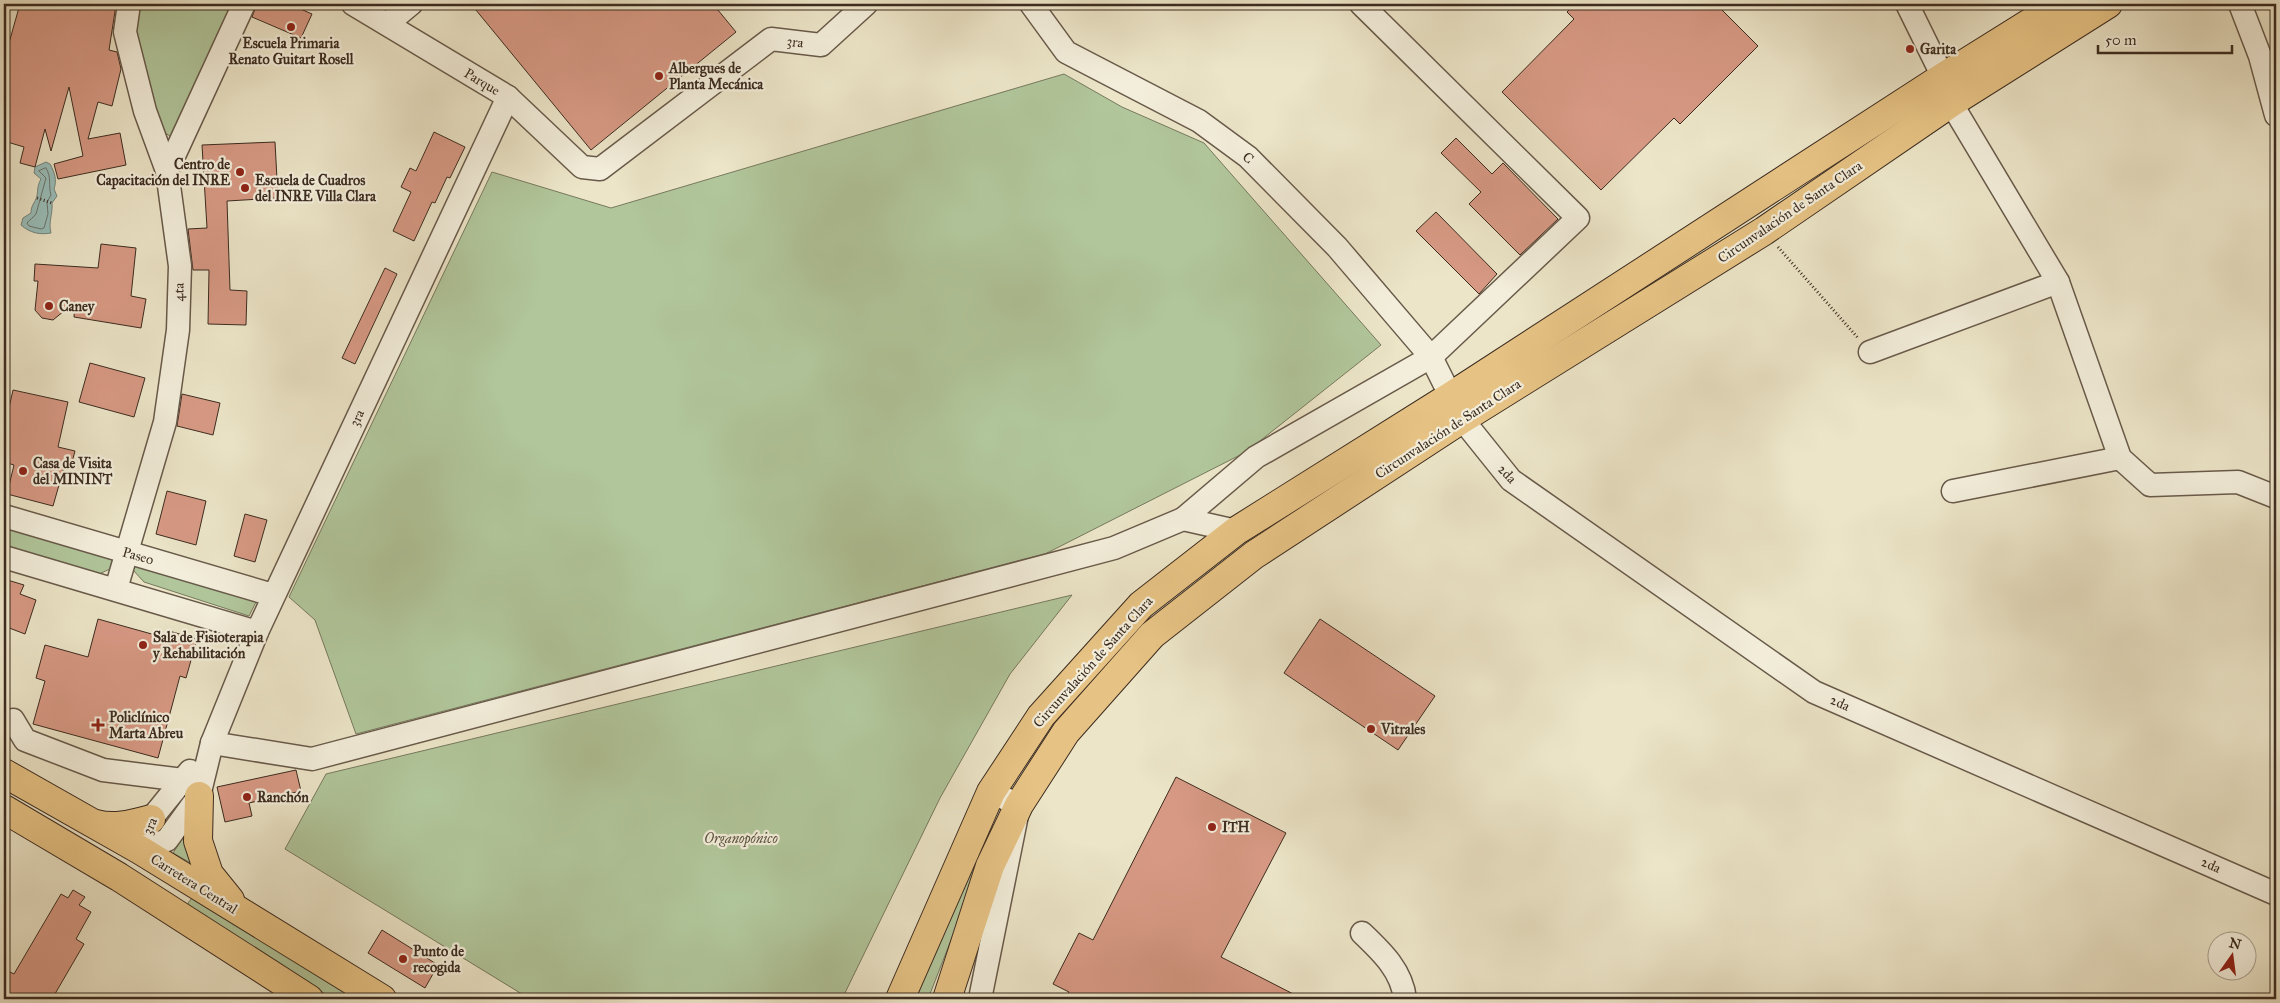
<svg xmlns="http://www.w3.org/2000/svg" width="2280" height="1003" font-family="'IM FELL Great Primer',serif">
<rect width="100%" height="100%" fill="#ece5c8"/>
<filter id="stains"><feTurbulence type="fractalNoise" baseFrequency=".004" numOctaves="4"/><feColorMatrix values="0 0 0 0 .2 0 0 0 0 .09 0 0 0 0 .02 0 0 0 .5 -.17"/></filter>
<radialGradient id="worn" r=".72"><stop offset=".6" stop-color="#630" stop-opacity="0"/><stop offset="1" stop-color="#630" stop-opacity=".3"/></radialGradient>
<g fill="#b1c69b" stroke="#76795e">
<polygon points="137,4 239,4 174,135 170,136 165,133 152,108 134,22"/>
<polygon points="1064,74 1122,107 1204,143 1381,345 1246,452 1045,554 356,734 315,620 289,597 492,172 611,208"/>
<polygon points="4,523 114,558 112,568 95,576 4,549"/>
<polygon points="136,563 256,602 249,616 144,582 133,570"/>
<polygon points="1072,595 1010,674 940,798 842,999 530,999 285,849 326,774"/>
<polygon points="999,817 928,999 915,999 974,856"/>
<polygon points="186,833 196,866 173,853"/>
<polygon points="198,896 364,999 334,999 188,911 188,903 192,898"/>
</g>
<path fill="#99beba" stroke="#74847c" d="M 46,162 L 50,164 C 55,173 57,180 54,189 L 57,196 L 52,203 C 53,214 48,222 51,233 C 40,235 30,233 21,225 L 23,218 L 31,213 C 31,205 35,203 37,196 C 38,190 37,186 41,179 L 34,173 L 35,167 Z"/>
<g fill="none" stroke-linecap="round" stroke-linejoin="round">
<path stroke="#6a756d" stroke-width="1" d="M 46,168 C 52,178 48,185 51,195 L 47,202 L 48,214 L 44,228 L 41,229 L 29,226 L 27,223 C 29,220 34,217 36,214 C 39,202 43,190 46,178 L 39,171 Z"/>
</g>
<g fill="#d79984" stroke="#3c2c20">
<polygon points="20,4 116,5 109,50 117,52 121,69 112,106 98,102 88,139 120,133 126,165 58,179 54,164 83,156 69,87 51,151 45,129 35,167 20,163 24,147 4,141 4,42 9,43"/>
<polygon points="257,4 289,4 312,14 301,38 252,17"/>
<polygon points="471,4 713,4 736,32 591,150"/>
<polygon points="1575,4 1716,4 1758,46 1680,124 1674,118 1601,190 1502,92 1574,19 1567,12"/>
<polygon points="434,132 465,147 450,178 447,177 435,203 432,202 414,241 393,231 411,192 401,187 410,168 416,171"/>
<polygon points="1456,138 1492,174 1503,163 1558,219 1520,255 1469,204 1481,192 1441,153"/>
<polygon points="275,142 278,198 227,201 230,290 247,291 246,325 208,324 209,270 193,270 188,229 207,228 202,145"/>
<polygon points="1436,212 1497,274 1479,294 1416,231"/>
<polygon points="101,244 136,248 131,296 146,299 141,328 74,317 75,302 53,320 42,318 35,310 38,281 34,281 35,264 98,268"/>
<polygon points="385,268 397,274 355,364 342,358"/>
<polygon points="90,363 145,378 134,417 79,402"/>
<polygon points="13,390 68,402 58,447 75,451 71,466 65,464 53,506 7,494 14,465 4,462 4,430"/>
<polygon points="182,394 220,403 213,435 177,426"/>
<polygon points="167,491 206,501 196,545 156,534"/>
<polygon points="245,514 267,520 255,562 234,556"/>
<polygon points="4,579 24,585 20,594 36,600 25,634 4,626"/>
<polygon points="98,619 166,638 169,631 197,639 186,678 180,676 158,758 33,724 45,681 36,678 45,645 88,657"/>
<polygon points="1320,619 1435,696 1398,750 1284,673"/>
<polygon points="296,770 301,791 249,803 252,816 225,822 217,787"/>
<polygon points="1176,777 1286,833 1221,957 1303,999 1065,999 1069,992 1053,984 1079,933 1093,940"/>
<polygon points="73,890 85,897 79,905 91,912 76,939 84,944 52,999 4,999 4,969 14,974 61,894 68,898"/>
<polygon points="382,930 438,965 425,988 368,953"/>
</g>
<g fill="none" stroke-linecap="round" stroke-linejoin="round">
<defs>
<g id="minor">
<polyline points="129,4 125,32 145,111 167,171"/>
<polyline points="353,4 508,97 582,167 600,169 771,39 821,45 866,4"/>
<polyline points="1031,4 1066,52 1199,121 1248,157 1337,247 1431,357 1462,419 1511,480 1814,692 2276,894"/>
<polyline points="1907,4 1943,77"/>
<polyline points="2240,4 2260,56 2276,115"/>
<polyline points="387,24 411,4"/>
<polyline points="1951,103 2058,282 2120,458 2150,485 2238,482 2276,497"/>
<polyline points="1870,352 2058,282"/>
<polyline points="1953,491 2120,458"/>
<polyline points="4,516 273,595"/>
<polyline points="1183,519 1256,457 1431,357 1578,218 1361,4"/>
<polyline points="4,557 257,632"/>
<polyline points="116,589 165,422 178,330 180,266 167,171 244,4"/>
<polyline points="13,720 25,740 103,770 183,780"/>
<polyline points="212,743 312,759 1114,548 1183,519 1236,531"/>
<polyline points="145,834 151,819 190,771"/>
<polyline points="140,850 167,840 199,796 212,743 257,632 508,97"/>
<path d="M 1362,933 C 1382,952 1402,971 1405,999"/>
<polyline points="980,999 1019,805 991,792"/>
</g>
<g id="major">
<polyline points="4,773 140,850 382,999"/>
<polyline points="199,796 198,841 209,874 230,900"/>
<polyline points="4,809 119,877 309,999"/>
<path d="M 96,824 C 115,829 132,824 151,819"/>
</g>
<g id="highway">
<polyline points="900,999 991,792 1041,716 1141,605 1236,531 1451,396 1943,77 2060,4"/>
<polyline points="947,999 990,866 1019,805 1066,732 1152,635 1254,555 1462,419 1764,231 1951,103 2108,4"/>
</g>
</defs>
<use href="#minor" stroke="#685a4a" stroke-width="25"/>
<use href="#major" stroke="#3c2c20" stroke-width="30"/>
<use href="#highway" stroke="#3c2c20" stroke-width="30"/>
<g stroke="#3c2c20" stroke-width="3" stroke-dasharray="1 2.5" stroke-linecap="butt">
<polyline points="37,198 52,203"/>
<polyline points="1778,247 1858,338"/>
</g>
<use href="#minor" stroke="#f3eedb" stroke-width="22"/>
<use href="#major" stroke="#e6c284" stroke-width="28"/>
<use href="#highway" stroke="#e6c284" stroke-width="28"/>
</g>
<g fill="#8f2418" stroke="#f3eedb" stroke-width="2">
<circle cx="291" cy="27" r="5"/>
<circle cx="1910" cy="49" r="5"/>
<circle cx="659" cy="76" r="5"/>
<circle cx="240" cy="172" r="5"/>
<circle cx="245" cy="188" r="5"/>
<circle cx="49" cy="306" r="5"/>
<circle cx="23" cy="471" r="5"/>
<circle cx="143" cy="645" r="5"/>
<path d="M95.5 717.5h5v5h5v5h-5v5h-5v-5h-5v-5h5z"/>
<circle cx="1371" cy="729" r="5"/>
<circle cx="247" cy="797" r="5"/>
<circle cx="1212" cy="827" r="5"/>
<circle cx="403" cy="959" r="5"/>
</g>
<g text-anchor="middle" dominant-baseline="central" stroke-width="4.5" stroke-linejoin="round" paint-order="stroke">
<g font-size="14" fill="#3c2c20" stroke="#f3eedb">
<text transform="translate(795 42) rotate(7)">3ra</text>
<text transform="translate(482 82) rotate(31)">Parque</text>
<text transform="translate(1248 158) rotate(41)">C</text>
<text transform="translate(1790 212) rotate(-34)">Circunvalación de Santa Clara</text>
<text transform="translate(179 292) rotate(-89)">4ta</text>
<text transform="translate(357 418) rotate(-65)">3ra</text>
<text transform="translate(1448 429) rotate(-33)">Circunvalación de Santa Clara</text>
<text transform="translate(1507 474) rotate(47)">2da</text>
<text transform="translate(138 556) rotate(16)">Paseo</text>
<text transform="translate(1093 662) rotate(-48)">Circunvalación de Santa Clara</text>
<text transform="translate(1840 703) rotate(24)">2da</text>
<text transform="translate(150 826) rotate(-66)">3ra</text>
<text transform="translate(2211 865) rotate(24)">2da</text>
<text transform="translate(194 884) rotate(32)">Carretera Central</text>
</g>
<g font-size="14" font-weight="bold" fill="#3c2c20" stroke="#f3eedb" text-anchor="start">
<text x="291" y="43" text-anchor="middle">Escuela Primaria<tspan x="291" dy="16">Renato Guitart Rosell</tspan></text>
<text x="1920" y="49">Garita</text>
<text x="669" y="68">Albergues de<tspan x="669" dy="16">Planta Mecánica</tspan></text>
<text x="230" y="164" text-anchor="end">Centro de<tspan x="230" dy="16">Capacitación del INRE</tspan></text>
<text x="255" y="180">Escuela de Cuadros<tspan x="255" dy="16">del INRE Villa Clara</tspan></text>
<text x="59" y="306">Caney</text>
<text x="33" y="463">Casa de Visita<tspan x="33" dy="16">del MININT</tspan></text>
<text x="153" y="637">Sala de Fisioterapia<tspan x="153" dy="16">y Rehabilitación</tspan></text>
<text x="109" y="717">Policlínico<tspan x="109" dy="16">Marta Abreu</tspan></text>
<text x="1381" y="729">Vitrales</text>
<text x="257" y="797">Ranchón</text>
<text x="1222" y="827">ITH</text>
<text x="413" y="951">Punto de<tspan x="413" dy="16">recogida</tspan></text>
</g>
<g font-size="14" font-style="italic" fill="#59523f" stroke="#f3eedb">
<text x="741" y="838">Organopónico</text>
</g>
</g>
<rect width="2280" height="1003" fill="none" stroke="#ece5c8" stroke-width="20"/>
<rect x="5" y="5" width="2270" height="993" fill="none" stroke="#3c2c20" stroke-width="2.5"/>
<rect x="10" y="10" width="2260" height="983" fill="none" stroke="#3c2c20"/>
<g transform="translate(2232 956) rotate(14)"><circle r="24" fill="#f3eedb" stroke="#aaa090"/>
<path d="M0-4L9 19L0 12L-9 19Z" fill="#8f2418"/>
<text y="-8" font-size="14" font-weight="bold" text-anchor="middle" fill="#3c2c20">N</text>
</g>
<path d="M2098 45v8h134v-8" fill="none" stroke="#3c2c20" stroke-width="2.5"/>
<text x="2105" y="45" font-size="15" fill="#3c2c20" stroke="#f3eedb" stroke-width="4" paint-order="stroke">50 m</text>
<rect width="100%" height="100%" filter="url(#stains)"/>
<rect width="100%" height="100%" fill="url(#worn)"/>
</svg>
